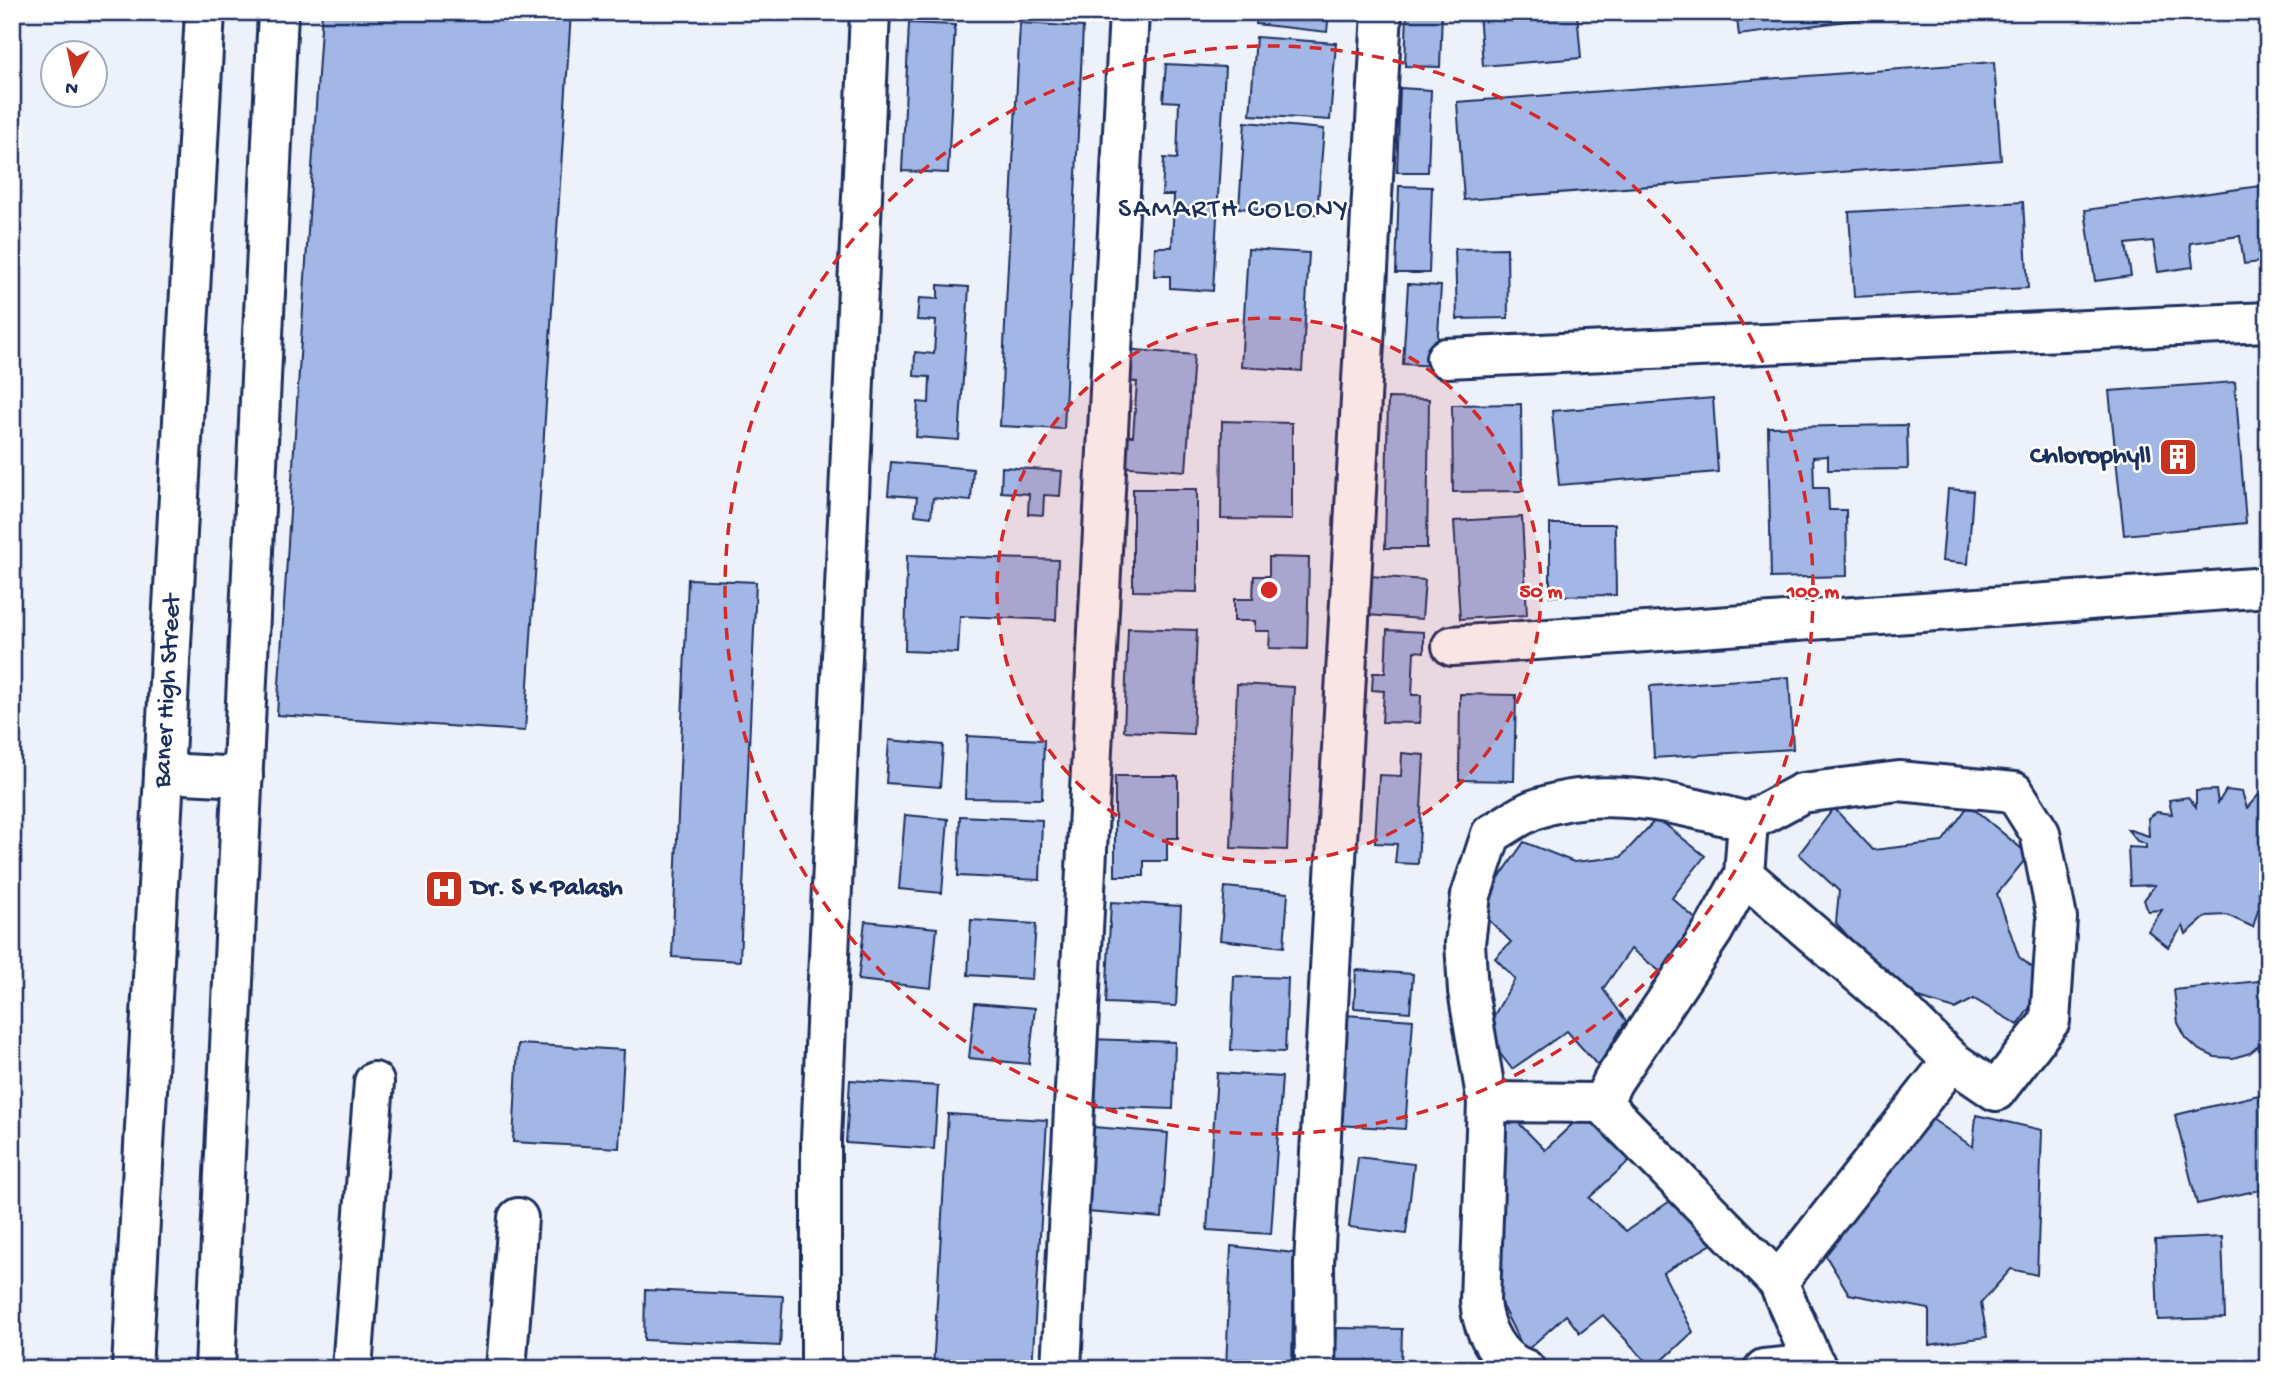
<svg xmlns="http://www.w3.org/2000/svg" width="2280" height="1381" font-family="'Gochi Hand',sans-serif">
<rect width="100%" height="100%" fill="#ecf1fa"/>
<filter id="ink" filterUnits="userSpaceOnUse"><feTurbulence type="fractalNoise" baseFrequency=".0143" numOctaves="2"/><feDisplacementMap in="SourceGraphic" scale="14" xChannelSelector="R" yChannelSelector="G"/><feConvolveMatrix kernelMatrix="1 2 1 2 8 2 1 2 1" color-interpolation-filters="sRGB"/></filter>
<g filter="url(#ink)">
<g fill="#a2b7e5" stroke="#1b2f5e" stroke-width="2">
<polygon points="322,12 571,12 525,731 277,715"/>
<polygon points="1257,12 1329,12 1327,32 1256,24"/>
<polygon points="1407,12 1442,12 1440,67 1405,66"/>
<polygon points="1479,12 1577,12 1581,58 1483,66"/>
<polygon points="1736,12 1917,12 1739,35"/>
<polygon points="909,23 955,25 948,173 902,171"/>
<polygon points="1020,23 1083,27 1064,429 1000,426"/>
<polygon points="1256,37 1336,43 1330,120 1250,115"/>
<polygon points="1994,62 2001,160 1464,200 1457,102"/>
<polygon points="1166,64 1225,67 1213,291 1170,288 1170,276 1154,276 1155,247 1172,247 1174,195 1162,195 1164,158 1177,159 1179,102 1163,101"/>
<polygon points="1400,88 1431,90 1428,172 1397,172"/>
<polygon points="1245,122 1324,129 1317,214 1239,208"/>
<polygon points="2268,185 2268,261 2244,264 2240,236 2190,243 2193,267 2158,272 2153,241 2126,244 2131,276 2095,281 2085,210"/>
<polygon points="1399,186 1432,187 1429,273 1396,273"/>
<polygon points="2023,202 2028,288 1854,297 1849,212"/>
<polygon points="1507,248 1508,318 1457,319 1455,249"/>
<polygon points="1248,249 1309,253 1302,371 1241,367"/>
<polygon points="1408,284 1441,286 1436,366 1403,364"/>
<polygon points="938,285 969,287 959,440 916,437 918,402 929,403 930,377 914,376 915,352 934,354 936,321 917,320 919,298 938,299"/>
<polygon points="1124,349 1194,355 1186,471 1116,466 1118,435 1133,436 1137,382 1122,381"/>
<polygon points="2235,382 2246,523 2124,535 2109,391"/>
<polygon points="1388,398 1429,399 1427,548 1385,548"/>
<polygon points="1713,398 1718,472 1559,485 1552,411"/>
<polygon points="1521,404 1522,491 1453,492 1452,405"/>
<polygon points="1222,421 1292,423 1292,520 1221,519"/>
<polygon points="1907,425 1908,469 1828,470 1828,456 1813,457 1814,488 1828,488 1829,510 1846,510 1847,576 1771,578 1768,427"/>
<polygon points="891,462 973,469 971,501 933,498 931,517 915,515 917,497 888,495"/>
<polygon points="1002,467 1062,471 1060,496 1044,495 1043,515 1028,514 1029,494 1001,492"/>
<polygon points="1133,489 1197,489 1197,592 1133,591"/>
<polygon points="1948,489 1973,491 1968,564 1942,561"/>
<polygon points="1522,517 1527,615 1460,619 1454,521"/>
<polygon points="1550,524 1615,524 1616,595 1550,596"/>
<polygon points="907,555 1058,560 1056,620 960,616 958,653 905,651"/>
<polygon points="1269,557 1309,558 1307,649 1269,648 1270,631 1255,631 1255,621 1234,621 1234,599 1253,599 1254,576 1269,576"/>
<polygon points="1370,576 1425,580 1422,619 1367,615"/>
<polygon points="688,579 756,582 740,961 672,957"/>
<polygon points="1128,628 1197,630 1193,734 1124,731"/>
<polygon points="1387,630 1424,632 1424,652 1414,651 1412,695 1421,695 1420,723 1382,722 1384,691 1372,690 1373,673 1385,673"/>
<polygon points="1789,677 1793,749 1654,758 1650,686"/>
<polygon points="1237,684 1294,687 1287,850 1231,848"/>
<polygon points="1460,694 1516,695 1514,781 1459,780"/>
<polygon points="967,736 1044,740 1042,799 965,798"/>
<polygon points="889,740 943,745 940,787 886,783"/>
<polygon points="1402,753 1424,755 1418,864 1395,863 1397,844 1375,843 1379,775 1401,776"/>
<polygon points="1115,776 1178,776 1178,838 1167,838 1167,861 1144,861 1144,876 1115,876"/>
<polygon points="2216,790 2218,803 2226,790 2242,792 2247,808 2262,791 2268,794 2268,820 2264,824 2268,825 2268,901 2258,910 2253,927 2227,915 2207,916 2186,934 2183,926 2168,947 2148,931 2162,910 2148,911 2144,900 2155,885 2130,886 2128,847 2146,848 2146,844 2137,841 2127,829 2149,836 2148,818 2157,812 2172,814 2169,800 2188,797 2196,807 2196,791"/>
<polygon points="1969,805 2029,855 1997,894 2019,957 2048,980 2018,1025 1974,999 1955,1009 1922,999 1880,972 1836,923 1839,891 1799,854 1834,808 1873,850 1942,842"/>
<polygon points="905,815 948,819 942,893 899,889"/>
<polygon points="960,816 1042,820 1040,880 958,876"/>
<polygon points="1657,818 1705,856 1672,898 1701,924 1666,976 1631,949 1603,989 1626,1021 1598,1066 1567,1031 1512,1069 1484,1033 1515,979 1495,958 1511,942 1478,909 1524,842 1574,862 1621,857"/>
<polygon points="1225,887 1288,893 1284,947 1220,940"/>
<polygon points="1111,902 1181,906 1176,1006 1106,1003"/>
<polygon points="971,920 1036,924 1032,979 968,975"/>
<polygon points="865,921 937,928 931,988 858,980"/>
<polygon points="1356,970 1413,974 1410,1012 1354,1008"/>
<polygon points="1234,976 1288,978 1285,1052 1231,1050"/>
<polygon points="2268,980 2268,1038 2250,1053 2233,1058 2215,1057 2199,1050 2186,1038 2178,1023 2174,990"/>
<polygon points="975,1003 1035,1008 1029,1064 969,1058"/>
<polygon points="1345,1015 1413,1020 1405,1129 1337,1125"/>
<polygon points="1090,1039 1175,1042 1173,1109 1088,1106"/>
<polygon points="518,1044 624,1050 619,1148 513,1142"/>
<polygon points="1217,1073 1282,1077 1271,1234 1207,1230"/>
<polygon points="850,1080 938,1086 934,1149 846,1143"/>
<polygon points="2259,1095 2268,1129 2268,1188 2197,1204 2175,1115"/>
<polygon points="1507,1111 1545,1150 1584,1113 1630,1160 1589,1198 1626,1231 1679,1195 1717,1241 1663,1273 1693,1332 1653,1369 1603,1315 1580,1333 1566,1315 1525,1352 1493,1288 1495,1153"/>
<polygon points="948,1114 1047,1120 1032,1369 933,1369"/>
<polygon points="1926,1115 1973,1147 1976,1115 2042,1130 2037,1275 2011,1269 1981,1303 1987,1337 1929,1345 1929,1309 1849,1294 1821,1248"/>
<polygon points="1093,1127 1168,1133 1162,1218 1087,1212"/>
<polygon points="1358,1157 1414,1164 1406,1234 1349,1227"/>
<polygon points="2222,1237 2225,1318 2158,1320 2155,1240"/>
<polygon points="1231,1246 1294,1253 1292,1369 1226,1369"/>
<polygon points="645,1290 783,1296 780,1346 644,1340"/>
<polygon points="1337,1328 1402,1329 1401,1369 1336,1369"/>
</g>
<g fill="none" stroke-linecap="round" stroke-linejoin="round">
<defs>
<g id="minor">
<polyline points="1446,358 2268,322"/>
<polyline points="1452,646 2268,587"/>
<polyline points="164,773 243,777"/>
<polyline points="1744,875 1899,1008 1952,1061 1996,1091 2050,1021 2057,918 2040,833 2014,792 1899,781 1802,793 1748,822 1744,875 1713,931 1613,1081 1602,1103 1778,1282 1816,1369"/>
<polyline points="1487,1102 1602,1103"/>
<polyline points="1778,1282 1952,1061"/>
<path id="s1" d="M 132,1369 L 205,12"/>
<polyline points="215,1369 278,12"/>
<polyline points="352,1369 374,1082"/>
<polyline points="506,1369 518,1218"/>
<polyline points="821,1369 821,1140 870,12"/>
<polyline points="1061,1369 1129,12"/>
<polyline points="1315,1369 1314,1264 1382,12"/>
<path d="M 1525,1369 C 1497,1360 1482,1328 1480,1301 L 1487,1102 L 1468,991 L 1465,943 L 1471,895 L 1491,834 C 1504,827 1518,816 1533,810 C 1602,783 1679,804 1748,822"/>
<polyline points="1764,1369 1815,1364"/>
</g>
</defs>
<use href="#minor" stroke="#1b2f5e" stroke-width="44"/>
<use href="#minor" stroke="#fff" stroke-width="38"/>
</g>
</g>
<circle cx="1269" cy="590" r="272" fill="#d62828" fill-opacity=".12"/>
<g fill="none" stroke="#d62828" stroke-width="3.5" stroke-dasharray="12 9">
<circle cx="1269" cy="590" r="272"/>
<circle cx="1269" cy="590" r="544"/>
</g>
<defs>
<symbol id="building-square" viewBox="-11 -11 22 22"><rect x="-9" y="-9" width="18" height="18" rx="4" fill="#c8321e" stroke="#fff"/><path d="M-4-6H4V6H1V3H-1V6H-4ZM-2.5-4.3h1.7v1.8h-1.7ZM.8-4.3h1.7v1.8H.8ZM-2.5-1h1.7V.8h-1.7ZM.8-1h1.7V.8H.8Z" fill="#fff"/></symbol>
<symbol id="hospital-square" viewBox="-11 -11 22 22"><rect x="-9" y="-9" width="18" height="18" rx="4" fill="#c8321e" stroke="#fff"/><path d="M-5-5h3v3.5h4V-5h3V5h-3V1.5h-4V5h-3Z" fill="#fff"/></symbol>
</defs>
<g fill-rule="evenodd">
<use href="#building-square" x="2156" y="435" width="44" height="44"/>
<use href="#hospital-square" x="422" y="867" width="44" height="44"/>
</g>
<g text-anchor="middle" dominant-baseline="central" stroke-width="5" stroke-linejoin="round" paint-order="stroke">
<g font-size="26" font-weight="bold" fill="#1b2f5e" stroke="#fff" text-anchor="end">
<text x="2151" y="457">Chlorophyll</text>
<text x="471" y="889" text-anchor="start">Dr. S K Palash</text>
</g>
<g font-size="26" fill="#1b2f5e" stroke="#fff">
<text stroke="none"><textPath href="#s1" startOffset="679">Baner High Street</textPath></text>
</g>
<g font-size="28" letter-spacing="2" fill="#1b2f5e" stroke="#fff">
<text x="1234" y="210">SAMARTH COLONY</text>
</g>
</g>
<circle cx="1269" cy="590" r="10" fill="#d62828" stroke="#fff" stroke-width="3.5"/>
<g font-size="21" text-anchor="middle" font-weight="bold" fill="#d62828" stroke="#fff" stroke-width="5" stroke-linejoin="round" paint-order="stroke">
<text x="1541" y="597">50 m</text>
<text x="1813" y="597">100 m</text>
</g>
<rect width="2280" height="1381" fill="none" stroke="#fff" stroke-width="42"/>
<rect x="21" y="21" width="2238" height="1339" fill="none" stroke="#1b2f5e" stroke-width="2.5" filter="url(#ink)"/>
<g transform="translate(74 74) rotate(189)"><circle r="33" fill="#ffffff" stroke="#a4acbf" stroke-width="2"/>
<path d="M0-5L12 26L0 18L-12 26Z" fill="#c8321e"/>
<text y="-10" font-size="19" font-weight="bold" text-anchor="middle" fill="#1b2f5e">N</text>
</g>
</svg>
